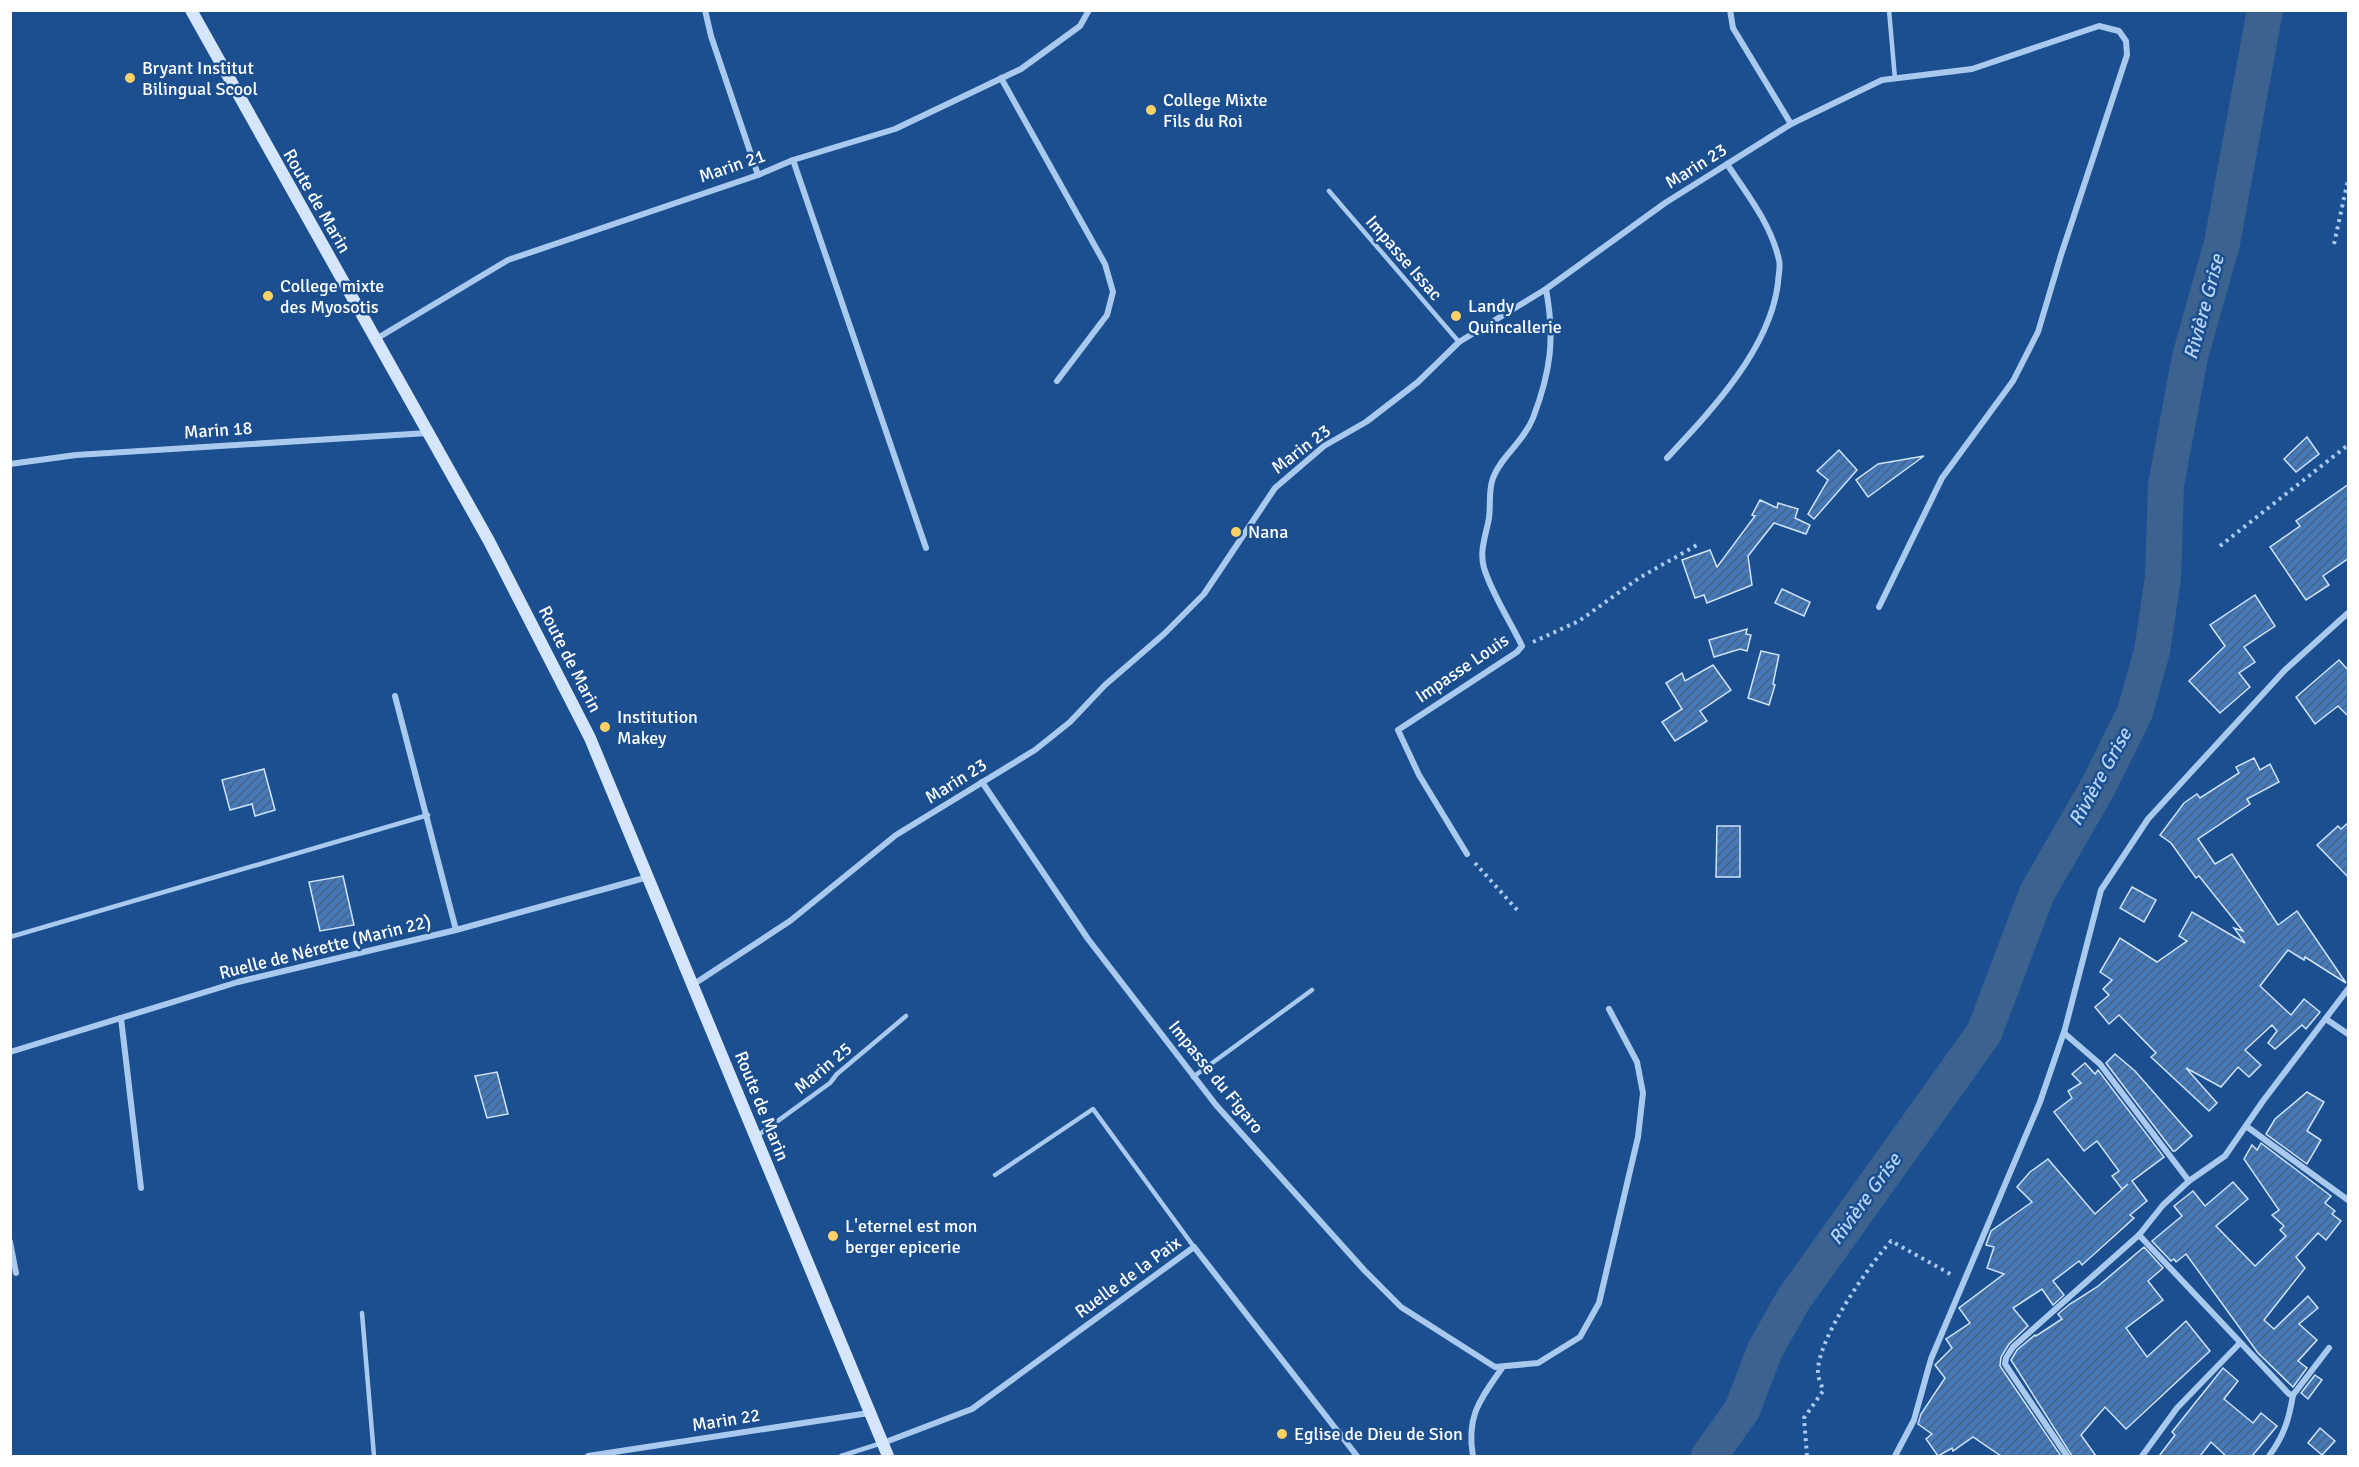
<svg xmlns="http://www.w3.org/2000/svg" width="2359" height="1467" font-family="Signika,sans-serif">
<defs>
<pattern id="building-hatch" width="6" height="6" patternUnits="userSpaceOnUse" patternTransform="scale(1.5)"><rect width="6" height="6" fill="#4478b7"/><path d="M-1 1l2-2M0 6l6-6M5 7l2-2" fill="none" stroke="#486282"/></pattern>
</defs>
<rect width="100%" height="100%" fill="#1b4f8f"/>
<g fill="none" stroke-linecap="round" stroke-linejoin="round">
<polyline stroke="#3c6290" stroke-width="36" points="1709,1456 1742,1410 1765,1350 1793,1300 1984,1033 2037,893 2099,785 2135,712 2152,651 2163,578 2166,485 2190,357 2222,243 2265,10"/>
</g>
<g fill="url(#building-hatch)" stroke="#cfe3fa" stroke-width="1.5">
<polygon points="2307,437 2319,454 2296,472 2284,459"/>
<polygon points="1839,450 1857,470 1814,519 1808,514 1828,480 1817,471"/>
<polygon points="1924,456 1868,497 1856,480 1878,464"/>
<polygon points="2349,484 2349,558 2323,576 2329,585 2306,600 2270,547 2300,526 2296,521"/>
<polygon points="1760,500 1777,508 1778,503 1798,509 1795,518 1810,525 1806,534 1774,523 1748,556 1752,585 1707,603 1704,595 1695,598 1682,560 1710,550 1717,567 1755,516 1752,515"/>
<polygon points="1782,589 1810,602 1804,616 1775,603"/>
<polygon points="2255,595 2275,626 2244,647 2255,662 2239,673 2250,687 2220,713 2189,681 2225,646 2210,625"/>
<polygon points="1747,629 1746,634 1751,635 1747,651 1740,649 1714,657 1709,640"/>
<polygon points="1761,651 1779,655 1773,684 1775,685 1769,705 1748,698"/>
<polygon points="2339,660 2349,671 2349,717 2338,706 2315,724 2296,697"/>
<polygon points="1713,665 1731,690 1700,711 1707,721 1675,741 1662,722 1682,709 1666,683 1682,673 1685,681"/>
<polygon points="2254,758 2260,770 2270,764 2279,782 2247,799 2250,804 2198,839 2215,864 2232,854 2278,925 2297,911 2346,983 2305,957 2304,960 2288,950 2260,986 2291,1015 2304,999 2320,1012 2306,1029 2302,1025 2275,1049 2268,1043 2277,1031 2272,1025 2245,1050 2261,1065 2249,1077 2238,1067 2221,1087 2186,1068 2217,1103 2209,1111 2151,1057 2156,1053 2119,1015 2109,1024 2095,1007 2109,995 2103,989 2112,980 2100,972 2120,938 2157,962 2187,941 2179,936 2192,912 2245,943 2234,928 2243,931 2199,876 2196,878 2171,843 2160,835 2184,803 2197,794 2200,798 2239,773 2236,767"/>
<polygon points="264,769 275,810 255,816 252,804 230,810 222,780"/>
<polygon points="2349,822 2349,878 2317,845 2338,826 2341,829"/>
<polygon points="1717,826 1740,826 1740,877 1716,877"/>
<polygon points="343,876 354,925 320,931 309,882"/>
<polygon points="2132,887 2156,900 2144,922 2120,908"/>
<polygon points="2115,1054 2135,1071 2192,1136 2175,1151 2173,1151 2106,1063"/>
<polygon points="2085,1063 2095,1074 2098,1070 2164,1157 2132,1181 2147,1201 2130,1215 2134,1218 2082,1265 2079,1261 2053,1281 2064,1295 2053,1305 2042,1289 2013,1308 2028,1326 2009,1344 2001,1357 2000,1366 2061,1456 2001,1456 1973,1437 1953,1451 1952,1448 1938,1456 1926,1439 1932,1434 1918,1424 1921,1414 1945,1378 1935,1365 1952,1348 1946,1339 1970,1323 1959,1308 2004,1274 1987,1268 1994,1247 1986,1245 1991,1231 2032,1202 2017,1187 2030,1172 2048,1159 2095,1214 2128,1184 2122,1189 2112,1176 2119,1171 2097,1141 2084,1151 2054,1112 2072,1098 2068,1091 2081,1083 2072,1074"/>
<polygon points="497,1072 508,1114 487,1118 475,1076"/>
<polygon points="2307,1092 2324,1102 2307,1131 2321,1140 2307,1164 2266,1134 2275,1119"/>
<polygon points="2261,1143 2331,1196 2325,1203 2335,1211 2332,1214 2341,1221 2326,1240 2318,1233 2296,1257 2305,1268 2264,1320 2274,1329 2308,1296 2318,1308 2299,1324 2317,1340 2298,1361 2307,1368 2293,1387 2258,1353 2186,1254 2176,1262 2174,1259 2171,1261 2152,1241 2182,1216 2174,1206 2193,1191 2205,1206 2233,1182 2248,1199 2216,1226 2255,1266 2286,1236 2280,1230 2284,1226 2272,1215 2279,1210 2244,1159 2252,1145 2257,1150"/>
<polygon points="2144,1247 2163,1268 2148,1281 2163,1300 2126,1328 2147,1357 2186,1321 2210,1351 2126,1429 2105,1407 2081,1435 2096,1456 2072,1456 2011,1360 2017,1350 2035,1335 2036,1336 2062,1319 2058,1314 2070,1304 2097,1287"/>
<polygon points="2223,1368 2238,1381 2224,1399 2253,1423 2261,1413 2277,1426 2252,1456 2226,1456 2211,1442 2200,1456 2159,1456 2175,1435 2172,1432"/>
<polygon points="2315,1375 2322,1380 2308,1399 2301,1393"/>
<polygon points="2320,1428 2335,1441 2322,1455 2308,1443"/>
</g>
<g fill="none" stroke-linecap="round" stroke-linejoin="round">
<g stroke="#a9c9ee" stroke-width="4" stroke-dasharray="3 4.5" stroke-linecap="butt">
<polyline points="2334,244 2348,180"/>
<polyline points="2220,546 2348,445"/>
<polyline points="1533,642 1579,621 1639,578 1697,545"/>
<polyline points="1475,863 1519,912"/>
<path d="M 1807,1456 L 1804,1418 L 1823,1391 C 1822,1385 1818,1379 1818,1373 C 1816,1341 1869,1265 1891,1241 L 1954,1276"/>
</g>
<g stroke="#a9c9ee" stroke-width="4.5">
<polyline points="1889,10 1895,79"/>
<polyline points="1329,191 1459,342"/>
<polyline points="10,937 428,815"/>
<polyline points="1193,1077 1312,990"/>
<polyline points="757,1136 830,1083 837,1074 906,1016"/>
<polyline points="995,1175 1093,1109 1194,1247"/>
<polyline points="362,1313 374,1456"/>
<polyline points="841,1456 882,1443"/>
</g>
<g stroke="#a9c9ee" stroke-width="6">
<polyline points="705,10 711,36 758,175"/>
<polyline points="1730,10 1733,28 1791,124"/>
<polyline points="1001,78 1105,264 1113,292 1107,315 1057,381"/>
<polyline points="793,160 926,548"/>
<polyline points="376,339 508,260 758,175 793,160 895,129 1021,69 1080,26 1089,10"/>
<path d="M 1667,458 C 1711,411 1770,349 1778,283 C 1778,276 1781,267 1779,260 C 1771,224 1747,194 1727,164"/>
<polyline points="10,464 76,455 428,433"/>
<polyline points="395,696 456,930"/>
<polyline points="982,782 1088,939 1216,1105 1365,1271 1401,1307 1495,1367 1538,1363 1580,1337 1599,1303 1638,1137 1643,1093 1637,1062 1609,1009"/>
<path d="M 1467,854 L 1419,775 L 1398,730 L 1517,652 L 1522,646 C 1510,621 1492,594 1484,568 C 1479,551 1486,535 1489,518 C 1491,504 1488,492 1493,478 C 1501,456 1523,443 1533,418 C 1551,371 1555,338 1546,289"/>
<polyline points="694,984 790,921 896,835 1035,750 1070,722 1105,685 1164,634 1204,594 1275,488 1324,446 1366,422 1418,382 1459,342 1546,289 1665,203 1791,124 1882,80 1972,69 2099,26 2119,31 2126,41 2127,55 2061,255 2038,332 2013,381 1942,478 1879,607"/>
<polyline points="121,1018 141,1188"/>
<polyline points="2326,1019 2348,1034"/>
<polyline points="2064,1033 2100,1064 2189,1181"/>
<polyline points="10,1052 238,982 456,930 648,877"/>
<polyline points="2246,1126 2348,1200"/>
<polyline points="2139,1235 2289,1394 2293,1395 2329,1348"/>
<polyline points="10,1242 16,1273"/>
<polyline points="883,1443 972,1409 1194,1247 1357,1456"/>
<polyline points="588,1456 869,1413"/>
<path d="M 1473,1456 C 1466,1416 1480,1400 1502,1368"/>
<polyline points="1895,1456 1914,1420 1931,1359 2040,1102 2065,1029 2101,890 2148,819 2285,670 2348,613"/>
<polyline points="2067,1456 2005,1364 2006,1358 2013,1347 2139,1235 2163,1205 2189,1181 2225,1156 2263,1101 2348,989"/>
<polyline points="2142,1456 2177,1408 2239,1344"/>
<path d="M 2269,1456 C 2284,1436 2289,1419 2293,1395"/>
</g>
<polyline stroke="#d6e6fa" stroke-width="12" points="191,10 489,541 590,738 888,1456"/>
</g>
<g fill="#ffd166" stroke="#1b4f8f" stroke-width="2">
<circle cx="130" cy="78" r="6"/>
<circle cx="1151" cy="110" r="6"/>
<circle cx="268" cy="296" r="6"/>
<circle cx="1456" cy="316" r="6"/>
<circle cx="1236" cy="532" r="6"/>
<circle cx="605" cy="727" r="6"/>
<circle cx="833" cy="1236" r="6"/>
<circle cx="1282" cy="1434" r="6"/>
</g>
<g text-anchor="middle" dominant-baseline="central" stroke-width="5" stroke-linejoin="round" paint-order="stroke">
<g font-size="18" fill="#fff" stroke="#1b4f8f" text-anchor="start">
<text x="142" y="68">Bryant Institut<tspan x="142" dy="21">Bilingual Scool</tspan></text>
<text x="1163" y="100">College Mixte<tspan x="1163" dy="21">Fils du Roi</tspan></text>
<text x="280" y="286">College mixte<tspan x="280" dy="21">des Myosotis</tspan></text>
<text x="1468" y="306">Landy<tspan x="1468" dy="21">Quincallerie</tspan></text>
<text x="1248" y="532">Nana</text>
<text x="617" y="717">Institution<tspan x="617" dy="21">Makey</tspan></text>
<text x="845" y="1226">L'eternel est mon<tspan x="845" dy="21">berger epicerie</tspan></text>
<text x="1294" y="1434">Eglise de Dieu de Sion</text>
</g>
<g font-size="18" fill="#fff" stroke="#1b4f8f">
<text transform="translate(732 166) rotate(-19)">Marin 21</text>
<text transform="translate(1696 166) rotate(-32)">Marin 23</text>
<text transform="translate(317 201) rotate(60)">Route de Marin</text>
<text transform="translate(1404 258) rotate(49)">Impasse Issac</text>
<text transform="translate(218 430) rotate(-4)">Marin 18</text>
<text transform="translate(1301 449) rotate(-37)">Marin 23</text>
<text transform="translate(570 659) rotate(63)">Route de Marin</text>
<text transform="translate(1462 668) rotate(-34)">Impasse Louis</text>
<text transform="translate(956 781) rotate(-32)">Marin 23</text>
<text transform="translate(325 947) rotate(-14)">Ruelle de Nérette (Marin 22)</text>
<text transform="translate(823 1068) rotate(-40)">Marin 25</text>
<text transform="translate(1216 1077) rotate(51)">Impasse du Figaro</text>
<text transform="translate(762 1106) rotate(68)">Route de Marin</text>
<text transform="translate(1128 1277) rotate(-36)">Ruelle de la Paix</text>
<text transform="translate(726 1420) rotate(-9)">Marin 22</text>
</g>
<g font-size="20" font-style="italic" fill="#b5d3f5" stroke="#1b4f8f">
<text transform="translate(2204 307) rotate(-75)">Rivière Grise</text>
<text transform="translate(2100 777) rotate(-61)">Rivière Grise</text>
<text transform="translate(1865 1199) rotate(-54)">Rivière Grise</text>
</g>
</g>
<rect width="2359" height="1467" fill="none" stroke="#ffffff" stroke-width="24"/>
</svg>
